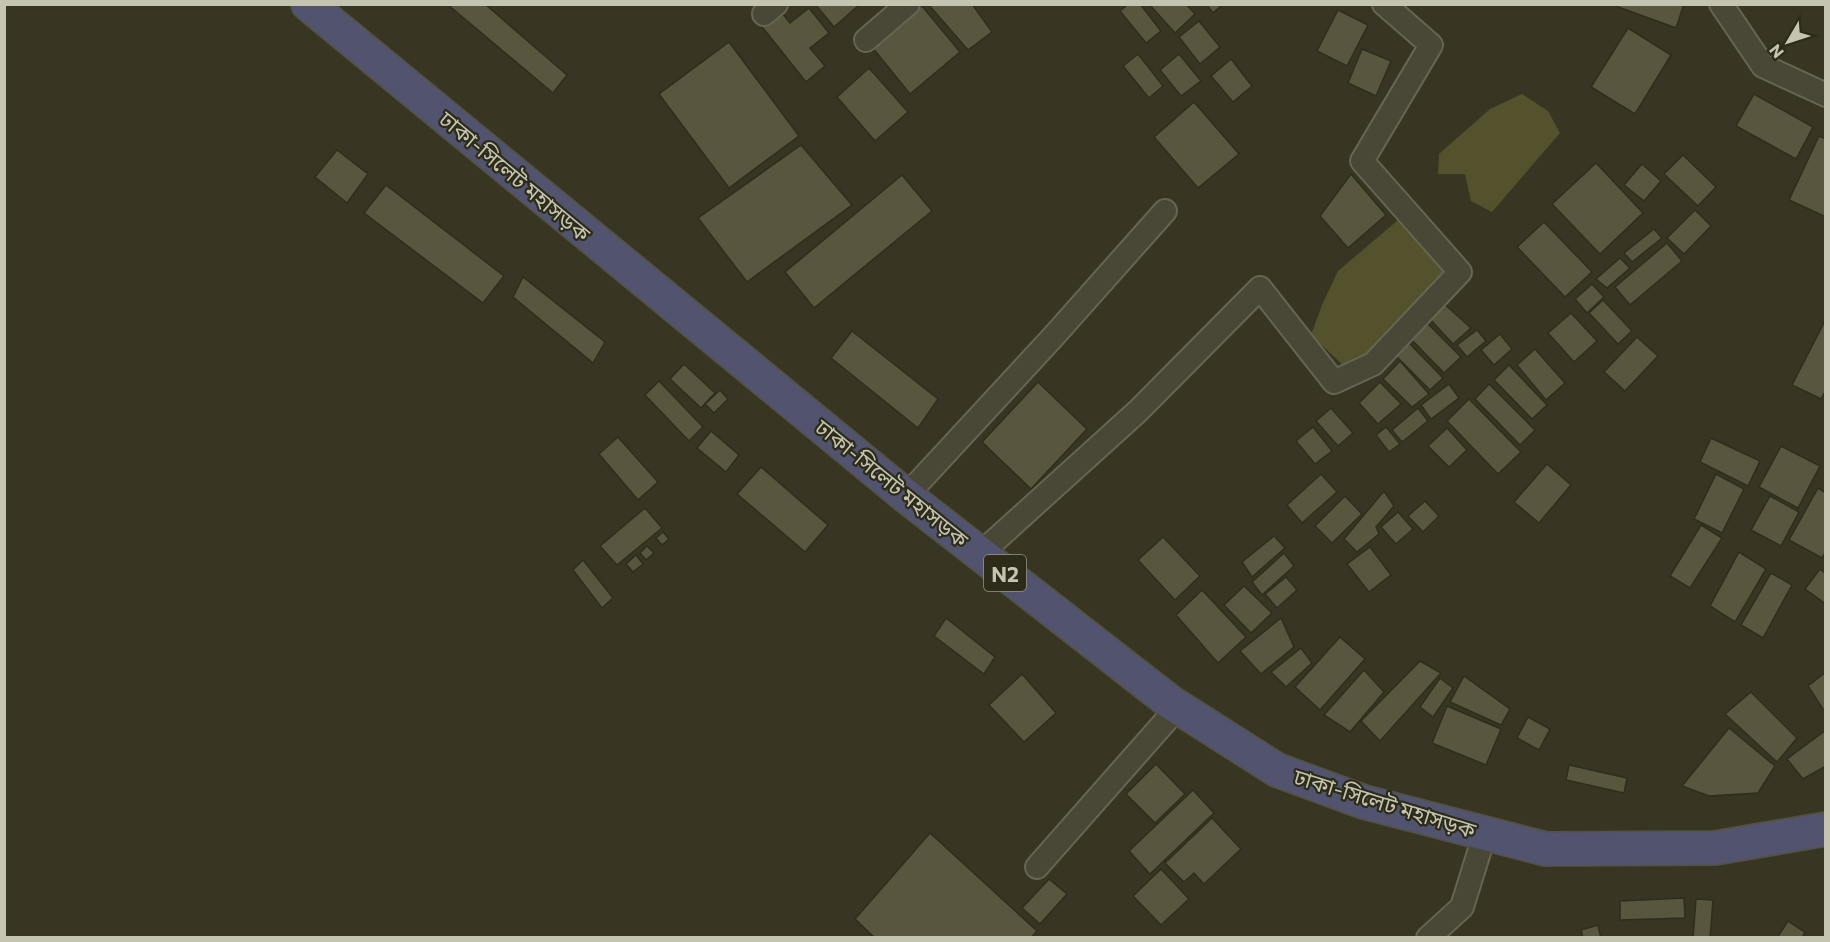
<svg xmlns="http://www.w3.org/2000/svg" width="1830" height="942" font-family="Commissioner,'Noto Sans Bengali',sans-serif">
<rect width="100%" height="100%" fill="#383622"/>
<g fill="#54512d">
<polygon points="1522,94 1548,111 1560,133 1492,212 1471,201 1465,174 1438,174 1439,154 1490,109"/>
<polygon points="1404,215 1451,269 1366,362 1346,368 1311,335 1322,305 1338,271"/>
</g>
<g fill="#58563e" stroke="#2f2e1c" stroke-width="1.5">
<polygon points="447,4 485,4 567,75 553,93"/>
<polygon points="815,4 860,4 834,27"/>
<polygon points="928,4 972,4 992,32 968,50"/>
<polygon points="1128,4 1140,4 1161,31 1146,43 1120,11"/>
<polygon points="1149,4 1186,4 1195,14 1175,33"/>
<polygon points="1206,4 1223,4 1213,13"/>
<polygon points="1610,4 1684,4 1676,28"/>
<polygon points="922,6 960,52 910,94 872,47"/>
<polygon points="778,8 790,23 809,8 829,33 810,48 825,66 806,82 759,23"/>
<polygon points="1338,10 1368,25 1347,66 1317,51"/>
<polygon points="1199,21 1220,47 1200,64 1179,37"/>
<polygon points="1628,28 1671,55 1635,114 1591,87"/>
<polygon points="729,42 799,136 729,188 659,94"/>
<polygon points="1362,49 1391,61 1376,96 1348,83"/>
<polygon points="1138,54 1163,86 1149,98 1123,66"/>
<polygon points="1179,54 1201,81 1181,96 1160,70"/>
<polygon points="1231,59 1252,86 1233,102 1211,76"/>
<polygon points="869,68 908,112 875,141 837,97"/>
<polygon points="1754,94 1813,127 1796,159 1736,126"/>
<polygon points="1194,102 1239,154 1198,188 1154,137"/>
<polygon points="1819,136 1826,139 1826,217 1789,200"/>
<polygon points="801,145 852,205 747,282 698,218"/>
<polygon points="337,150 368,174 347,203 315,177"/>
<polygon points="1683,155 1716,187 1698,206 1664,174"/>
<polygon points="1596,163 1643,213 1600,254 1552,204"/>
<polygon points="1642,164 1661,181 1644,201 1624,185"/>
<polygon points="1351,174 1386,215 1348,248 1320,216"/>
<polygon points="902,175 932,211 814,308 785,272"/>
<polygon points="386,185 504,276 483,303 364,213"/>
<polygon points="1695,210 1711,226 1684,254 1667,238"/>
<polygon points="1544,222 1592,272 1565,297 1517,247"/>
<polygon points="1654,229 1662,238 1632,262 1624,253"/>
<polygon points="1667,243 1682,261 1630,305 1615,287"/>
<polygon points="1620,258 1630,268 1607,288 1596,279"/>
<polygon points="523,277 605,342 593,363 513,297"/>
<polygon points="1592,284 1604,297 1587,313 1575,299"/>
<polygon points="1603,300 1632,331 1618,344 1589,313"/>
<polygon points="1441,301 1471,328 1453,344 1427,316"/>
<polygon points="1571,313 1597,341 1574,362 1548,333"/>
<polygon points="1826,319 1826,390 1821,399 1792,385"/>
<polygon points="1426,322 1461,357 1444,373 1410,338"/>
<polygon points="1477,330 1486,341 1467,357 1457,345"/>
<polygon points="852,331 938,399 918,428 831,358"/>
<polygon points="1500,334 1512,349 1494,365 1481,350"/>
<polygon points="1637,337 1658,356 1625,391 1604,372"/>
<polygon points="1409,343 1443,378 1430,390 1396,356"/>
<polygon points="1535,349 1565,383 1546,400 1517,365"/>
<polygon points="1400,361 1429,394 1412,407 1383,379"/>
<polygon points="684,364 715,393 701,408 670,379"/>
<polygon points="1509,365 1547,405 1532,419 1494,380"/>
<polygon points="659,381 703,427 689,441 645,395"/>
<polygon points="1038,382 1087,429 1031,489 982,442"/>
<polygon points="1380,382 1401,404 1378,424 1359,403"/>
<polygon points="1449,384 1459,398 1431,419 1421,405"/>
<polygon points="1489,384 1535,430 1520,445 1475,399"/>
<polygon points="720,390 728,399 714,413 705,404"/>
<polygon points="1469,399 1521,452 1498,474 1447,421"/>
<polygon points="1331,408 1353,433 1338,446 1316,421"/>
<polygon points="1418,408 1428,421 1402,442 1392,430"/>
<polygon points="1313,427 1332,451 1315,464 1296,441"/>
<polygon points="1386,427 1400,444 1389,452 1376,435"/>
<polygon points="1447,428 1467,450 1449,467 1428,446"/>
<polygon points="711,431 739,455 726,472 697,448"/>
<polygon points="618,437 658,482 638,500 599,454"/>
<polygon points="1711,438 1760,461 1748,486 1700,462"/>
<polygon points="1781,446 1820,466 1798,508 1759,487"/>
<polygon points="1547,464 1571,485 1539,523 1514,502"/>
<polygon points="761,467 828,525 805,552 737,494"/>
<polygon points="1321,474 1337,492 1302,523 1287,505"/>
<polygon points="1716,474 1744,489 1722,533 1694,519"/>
<polygon points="1818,488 1826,493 1826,551 1822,558 1789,540"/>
<polygon points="1384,491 1394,506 1376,527 1379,534 1357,552 1344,539"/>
<polygon points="1345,496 1362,514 1332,543 1315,526"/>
<polygon points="1770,496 1799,512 1781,546 1751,530"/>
<polygon points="1425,501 1439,516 1423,532 1408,516"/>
<polygon points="645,508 662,528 617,565 600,546"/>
<polygon points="1398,512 1413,529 1396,544 1381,527"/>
<polygon points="1701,525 1722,538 1690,588 1670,576"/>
<polygon points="663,532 669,539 662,545 656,538"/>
<polygon points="1274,536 1285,548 1252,577 1242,562"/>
<polygon points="1163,537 1200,576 1175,600 1138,560"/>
<polygon points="647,546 654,553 646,560 640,553"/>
<polygon points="1370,547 1391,575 1369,592 1347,564"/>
<polygon points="1739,552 1766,569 1735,622 1710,606"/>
<polygon points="1284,553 1294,566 1262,595 1252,582"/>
<polygon points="636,555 643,564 633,572 626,564"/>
<polygon points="583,560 613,598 602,608 573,570"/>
<polygon points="1820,569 1826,574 1826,604 1805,589"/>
<polygon points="1771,573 1792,585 1763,638 1741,625"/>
<polygon points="1286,577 1297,590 1277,608 1265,594"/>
<polygon points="1244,586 1272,613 1251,633 1224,605"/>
<polygon points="1202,590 1246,637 1218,663 1176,615"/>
<polygon points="946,618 995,657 984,674 934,636"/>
<polygon points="1281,618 1294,647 1261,674 1240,651"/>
<polygon points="1340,637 1365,659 1320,710 1295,687"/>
<polygon points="1301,648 1312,663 1286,687 1271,672"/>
<polygon points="1420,661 1441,673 1380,741 1361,721"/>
<polygon points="1364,670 1384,692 1350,732 1324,715"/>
<polygon points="1826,672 1826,714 1808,686"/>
<polygon points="1022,674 1056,713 1024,742 989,705"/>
<polygon points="1464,676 1510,709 1501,725 1450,702"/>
<polygon points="1440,678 1453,688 1433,717 1420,707"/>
<polygon points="1751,692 1797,738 1777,762 1725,714"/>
<polygon points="1447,706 1501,729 1486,765 1432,743"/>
<polygon points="1528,717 1550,729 1539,750 1517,738"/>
<polygon points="1729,728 1775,766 1758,793 1709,796 1682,786"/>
<polygon points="1826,730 1826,766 1803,779 1787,759"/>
<polygon points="1156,764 1185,794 1155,823 1126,794"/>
<polygon points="1569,765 1627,778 1624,793 1566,780"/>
<polygon points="1193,790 1214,813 1150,874 1129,851"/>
<polygon points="1212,818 1241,849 1204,884 1194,873 1184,882 1165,863"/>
<polygon points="930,833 1037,931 1031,938 875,938 855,919"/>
<polygon points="1161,869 1189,899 1161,925 1133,896"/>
<polygon points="1049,879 1067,894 1040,924 1022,908"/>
<polygon points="1684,898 1685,918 1620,920 1620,901"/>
<polygon points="1696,899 1713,900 1710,938 1693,938"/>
<polygon points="1788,921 1805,932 1802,938 1777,938"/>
<polygon points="1598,925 1601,938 1583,938 1581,930"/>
</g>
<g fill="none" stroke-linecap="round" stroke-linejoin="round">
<defs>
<g id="street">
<polyline points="1721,4 1763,66 1826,95"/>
<polyline points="764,14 776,4"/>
<polyline points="866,40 908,4"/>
<polyline points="906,496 1053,337 1165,211"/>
<polyline points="980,554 1138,411 1260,288 1334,382 1373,364 1460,272 1362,161 1431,45 1384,4"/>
<polyline points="1037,867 1178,707"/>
<polyline points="1428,938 1462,907 1485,833"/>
</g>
<polyline id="highway" points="308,4 906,496 1170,702 1277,770 1364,802 1546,849 1715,848 1826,829"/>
</defs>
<use href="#street" stroke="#666553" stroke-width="26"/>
<use href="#highway" stroke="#535240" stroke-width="36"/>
<use href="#street" stroke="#494735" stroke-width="22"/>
<use href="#highway" stroke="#52536e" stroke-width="33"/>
</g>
<g text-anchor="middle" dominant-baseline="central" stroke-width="4.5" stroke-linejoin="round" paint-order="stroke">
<rect fill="#2d2c1a" stroke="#979683" stroke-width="1.5" x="984" y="555" width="42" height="36" rx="4.5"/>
<g font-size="21" font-weight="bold" fill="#c5c4b0">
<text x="1005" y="573">N2</text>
</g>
<g font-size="22" fill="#c5c4b0" stroke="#2d2c1a">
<text transform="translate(515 176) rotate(40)">ঢাকা-সিলেট মহাসড়ক</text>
<text transform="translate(892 483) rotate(39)">ঢাকা-সিলেট মহাসড়ক</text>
<text transform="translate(1385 803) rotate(17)">ঢাকা-সিলেট মহাসড়ক</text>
</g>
</g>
<rect width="1830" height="942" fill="none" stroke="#c5c4b0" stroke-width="12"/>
<g transform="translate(1788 42) rotate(231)" stroke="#2d2c1a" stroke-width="4.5" paint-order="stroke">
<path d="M0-4.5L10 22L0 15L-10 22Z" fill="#c5c4b0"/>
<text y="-9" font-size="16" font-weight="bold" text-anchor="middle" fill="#c5c4b0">N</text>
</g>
</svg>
